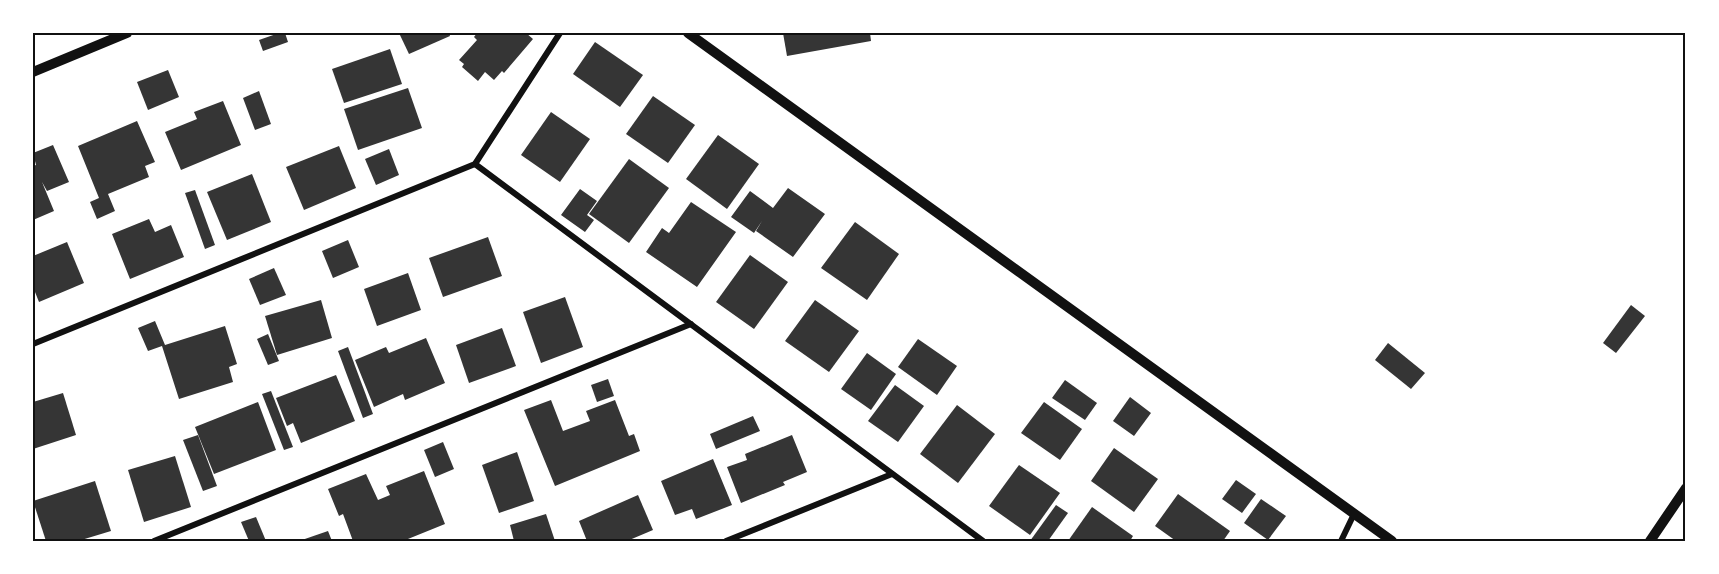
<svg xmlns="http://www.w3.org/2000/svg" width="1719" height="574" font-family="'Nunito Sans',sans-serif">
<rect width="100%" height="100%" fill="#fff"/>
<g fill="#353535">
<polygon points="279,33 285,33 288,42 263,51 259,40"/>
<polygon points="399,33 449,33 450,36 409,54"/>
<polygon points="477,33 526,33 533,39 504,73 502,71 494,80 485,72 478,81 462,67 464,64 459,60 477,40 474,37"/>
<polygon points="783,33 870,33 871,41 787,56"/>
<polygon points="595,42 643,75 620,107 573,74"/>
<polygon points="390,49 402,84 344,103 332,69"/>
<polygon points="168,70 179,97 148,110 137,82"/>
<polygon points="408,88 422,128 358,150 344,109"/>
<polygon points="259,91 271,124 255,130 243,98"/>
<polygon points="653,96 695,125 668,163 626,134"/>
<polygon points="223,101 241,145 181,170 165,132 197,119 194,112"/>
<polygon points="551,112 590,139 560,182 521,155"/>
<polygon points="137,121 155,162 145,166 149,177 108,194 115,211 97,219 90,202 99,198 78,146"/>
<polygon points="718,135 759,164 727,209 686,179"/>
<polygon points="53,145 69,182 47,191 42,182 54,211 33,220 33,166 36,165 33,153"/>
<polygon points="339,146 356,188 304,210 286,167"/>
<polygon points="389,149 399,175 376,185 365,159"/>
<polygon points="629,159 669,188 629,243 589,214"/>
<polygon points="252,174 271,222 227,240 207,192"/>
<polygon points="788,188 825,214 793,257 756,231 762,221 754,233 731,217 750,191 773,208"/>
<polygon points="580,189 597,201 587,215 594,220 585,232 561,215"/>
<polygon points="195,190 215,245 205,249 185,193"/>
<polygon points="691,202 736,232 697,287 646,252 662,228 669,233"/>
<polygon points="149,219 155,232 171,225 184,257 130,279 112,234"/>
<polygon points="855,222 899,254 867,300 821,268"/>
<polygon points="488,237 502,276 443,297 429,258"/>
<polygon points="348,240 359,267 333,278 322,251"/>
<polygon points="67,242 84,283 39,302 33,287 33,256"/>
<polygon points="750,255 788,282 754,329 716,302"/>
<polygon points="274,268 286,295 260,305 249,279"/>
<polygon points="408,273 421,310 377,326 364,289"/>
<polygon points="565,297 583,347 541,363 523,312"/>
<polygon points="321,300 332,338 277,355 265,316"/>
<polygon points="815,300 859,331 829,372 785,341"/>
<polygon points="1631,305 1645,316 1616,353 1603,343"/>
<polygon points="155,321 165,345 225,326 237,364 229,367 233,382 179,399 162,346 148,351 138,328"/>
<polygon points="502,328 516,366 469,383 456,345"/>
<polygon points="268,334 279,361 268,365 257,339"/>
<polygon points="426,338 445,383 405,400 403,394 374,407 355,360 386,347 389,353"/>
<polygon points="918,339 957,366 937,395 898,367"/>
<polygon points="1388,343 1425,373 1411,389 1375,360"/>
<polygon points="348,347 373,414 363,418 338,351"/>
<polygon points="867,353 896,374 871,410 841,389"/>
<polygon points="336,375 355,421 301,443 293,423 287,426 276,398"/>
<polygon points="608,379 614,396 597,402 591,385"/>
<polygon points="1065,380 1097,403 1085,420 1052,398"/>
<polygon points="895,385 924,406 898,442 868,421"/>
<polygon points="271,391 293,447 284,450 262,394"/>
<polygon points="63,393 76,435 33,449 33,402"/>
<polygon points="1130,397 1151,413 1134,436 1113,421"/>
<polygon points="551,400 563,431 590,421 586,411 615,400 629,436 634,434 640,451 555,486 524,410"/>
<polygon points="258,402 276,450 214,474 195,427"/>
<polygon points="1044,402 1082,429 1060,460 1021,433"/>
<polygon points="957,405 995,434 958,483 920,454"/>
<polygon points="753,416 760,431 716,449 710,434"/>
<polygon points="198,435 217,486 203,491 183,440"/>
<polygon points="792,435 807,472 783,482 785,485 741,503 727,467 747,460 745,454"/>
<polygon points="443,442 454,469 435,477 424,450"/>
<polygon points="1114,448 1158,479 1134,512 1091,481"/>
<polygon points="517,452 534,501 499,513 482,465"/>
<polygon points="175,456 191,507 144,522 128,470"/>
<polygon points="713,459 732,505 696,519 692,509 675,515 661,481"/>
<polygon points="1019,465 1060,493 1030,535 989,506"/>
<polygon points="424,471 445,524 403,541 353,541 343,514 339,516 328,489 366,474 378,500 390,495 386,486"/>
<polygon points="1236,480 1256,494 1242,513 1222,499"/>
<polygon points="95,481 111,531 78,541 46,541 33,501"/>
<polygon points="1178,494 1230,531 1223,541 1176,541 1155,526"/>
<polygon points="638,495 653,530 627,541 587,541 579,521"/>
<polygon points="1261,499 1286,516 1268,540 1244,523"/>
<polygon points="1056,505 1068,513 1048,541 1030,541"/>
<polygon points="1092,507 1133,536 1130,541 1068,541"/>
<polygon points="546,514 555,541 514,541 510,525"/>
<polygon points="256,517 266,541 249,541 241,522"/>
<polygon points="328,531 332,541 299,541"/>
</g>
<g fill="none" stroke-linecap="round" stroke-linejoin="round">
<g stroke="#111" stroke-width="6">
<polyline points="475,164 983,541"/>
<polyline points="33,344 475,164 560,33"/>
<polyline points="154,541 691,324"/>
<polyline points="726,541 892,474"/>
<polyline points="1341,541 1354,514"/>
</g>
<g stroke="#111" stroke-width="10">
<polyline points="688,33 1392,541"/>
<polyline points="33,72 127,33"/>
<polyline points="1650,541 1686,488"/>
</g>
</g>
<rect width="1719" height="574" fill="none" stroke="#ffffff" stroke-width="69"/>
<rect x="34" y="34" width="1650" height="506" fill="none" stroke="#111" stroke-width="2"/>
</svg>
